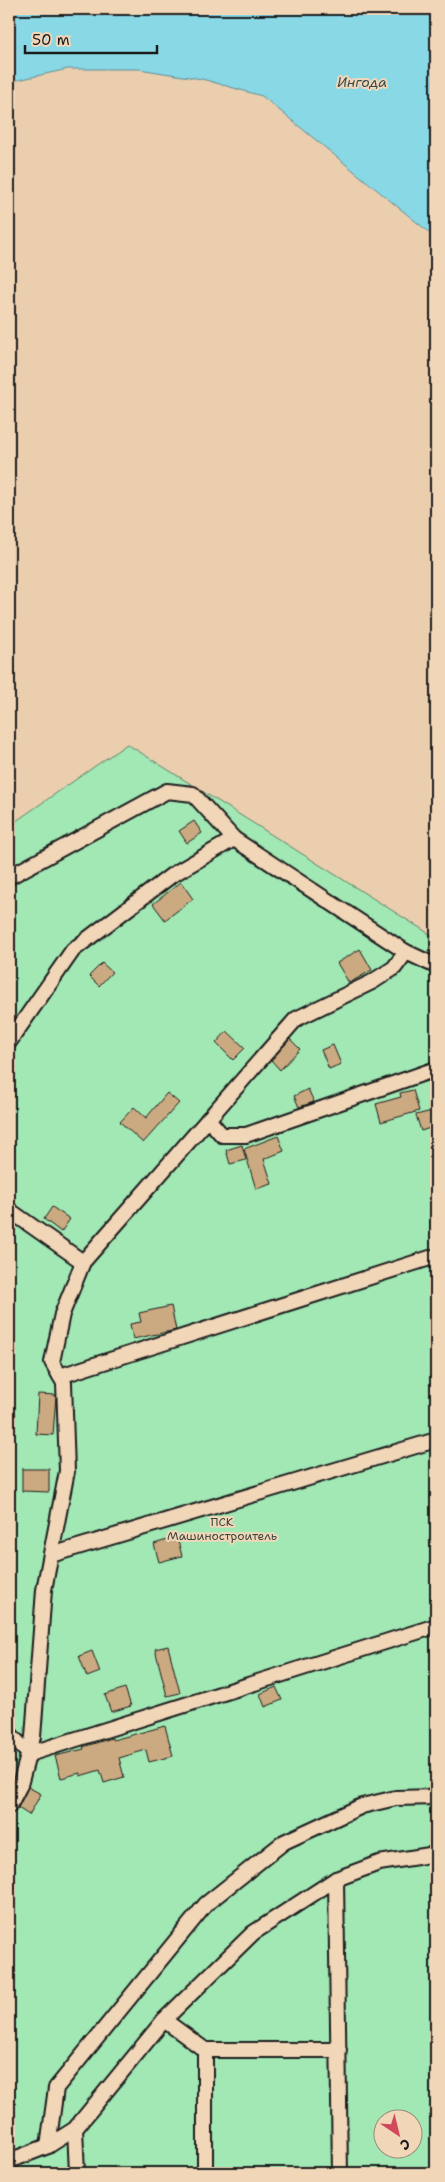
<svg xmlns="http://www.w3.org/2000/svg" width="445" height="2182" font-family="'Shantell Sans',sans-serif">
<rect width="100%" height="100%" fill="#ebceae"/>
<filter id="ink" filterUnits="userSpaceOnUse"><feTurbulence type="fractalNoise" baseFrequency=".02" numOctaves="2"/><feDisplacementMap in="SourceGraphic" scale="10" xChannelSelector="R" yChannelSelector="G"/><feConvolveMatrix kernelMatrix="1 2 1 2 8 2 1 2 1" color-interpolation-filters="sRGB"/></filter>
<g filter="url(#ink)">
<path fill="#a1e8b5" stroke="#5e8268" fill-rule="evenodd" d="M 127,744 L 436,938 L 436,2173 L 9,2173 L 9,826 ZM 382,2120 L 412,2120 L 412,2150 L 382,2150 Z"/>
<polygon fill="#89d8e6" stroke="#5d8d95" points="9,9 436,9 436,238 262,96 202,79 139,69 68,69 9,82"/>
<g fill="#ccaa81" stroke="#1c1c1c">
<polygon points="194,821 202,833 187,843 179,831"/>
<polygon points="181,882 193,899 165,920 153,904"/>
<polygon points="360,949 372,970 349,983 337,963"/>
<polygon points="102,963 112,972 99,986 89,976"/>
<polygon points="227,1031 245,1048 233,1060 216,1043"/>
<polygon points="290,1039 300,1049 280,1070 271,1060"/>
<polygon points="333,1045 341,1064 329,1069 321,1050"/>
<polygon points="308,1089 314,1102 299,1107 294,1096"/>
<polygon points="413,1090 419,1111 381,1122 376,1104 401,1097 400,1093"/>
<polygon points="167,1093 179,1103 143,1143 120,1122 134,1107 146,1118"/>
<polygon points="432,1111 436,1126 421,1131 416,1115"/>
<polygon points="278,1136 284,1151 264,1159 272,1184 256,1189 244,1149"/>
<polygon points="242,1145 246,1160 230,1164 226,1150"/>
<polygon points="52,1207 70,1219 61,1232 44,1219"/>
<polygon points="171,1306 176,1330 133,1339 130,1324 141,1322 139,1313"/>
<polygon points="38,1394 56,1395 53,1435 36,1434"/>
<polygon points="22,1469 49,1469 49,1492 22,1491"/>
<polygon points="177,1537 182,1556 159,1562 154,1544"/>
<polygon points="168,1646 180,1693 167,1696 155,1649"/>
<polygon points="92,1651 100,1672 87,1677 79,1656"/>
<polygon points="276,1687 282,1700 265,1707 260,1694"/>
<polygon points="125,1688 131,1706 111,1712 105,1695"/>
<polygon points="165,1726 173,1756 149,1762 146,1750 119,1758 124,1777 104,1783 100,1770 80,1776 80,1773 61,1778 55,1756 84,1749 83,1747 112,1738 113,1740"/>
<polygon points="28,1787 41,1794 29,1815 18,1808"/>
</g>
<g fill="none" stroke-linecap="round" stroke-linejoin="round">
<defs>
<g id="street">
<polyline points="9,877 167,791 193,794 234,839 406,952"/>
<polyline points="9,1042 73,950 172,875 234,839"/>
<polyline points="208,1119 222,1135 246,1135 436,1069"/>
<polyline points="9,1210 83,1262"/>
<polyline points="60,1376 436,1256"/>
<polyline points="51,1555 436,1440"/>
<polyline points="9,1733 29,1754 436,1626"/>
<polyline points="9,1806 20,1785 33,1737 44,1590 67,1471 64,1383 52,1362 62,1314 83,1262 296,1019 372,982 394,968 406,952 436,966"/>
<polyline points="336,1879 340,2173"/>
<polyline points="164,2020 205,2050 205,2173"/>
<polyline points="205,2050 339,2050"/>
<polyline points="75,2129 77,2173"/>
<polyline points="48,2146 56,2088 206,1904 284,1842 362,1806 396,1798 436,1797"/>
<polyline points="9,2161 48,2146 75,2129 164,2020 253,1933 336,1879 379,1863 436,1854"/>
</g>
</defs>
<use href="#street" stroke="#1c1c1c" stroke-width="18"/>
<use href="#street" stroke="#f1d6b8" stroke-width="14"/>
</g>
</g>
<g text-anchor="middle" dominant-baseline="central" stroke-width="4" stroke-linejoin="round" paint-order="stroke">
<g font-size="12" fill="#37453b" stroke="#f1d6b8">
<text x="222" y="1522">ПСК<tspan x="222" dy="14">Машиностроитель</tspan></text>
</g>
<g font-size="14" font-style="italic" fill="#374b4e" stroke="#f1d6b8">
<text x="362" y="82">Ингода</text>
</g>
</g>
<rect width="445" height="2182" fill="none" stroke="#f1d6b8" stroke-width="30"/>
<rect x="15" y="15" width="415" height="2152" fill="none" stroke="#1c1c1c" stroke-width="2" filter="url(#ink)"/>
<g transform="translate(398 2134) rotate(145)"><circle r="24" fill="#f1d6b8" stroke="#9c8c7a"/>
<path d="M0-4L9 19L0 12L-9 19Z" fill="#d1495b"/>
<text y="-8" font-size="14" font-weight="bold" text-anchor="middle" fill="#1c1c1c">С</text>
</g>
<path d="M25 45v8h132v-8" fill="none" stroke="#1c1c1c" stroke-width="2.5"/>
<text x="32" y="45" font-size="15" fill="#1c1c1c" stroke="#f1d6b8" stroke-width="4" paint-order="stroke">50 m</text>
</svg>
